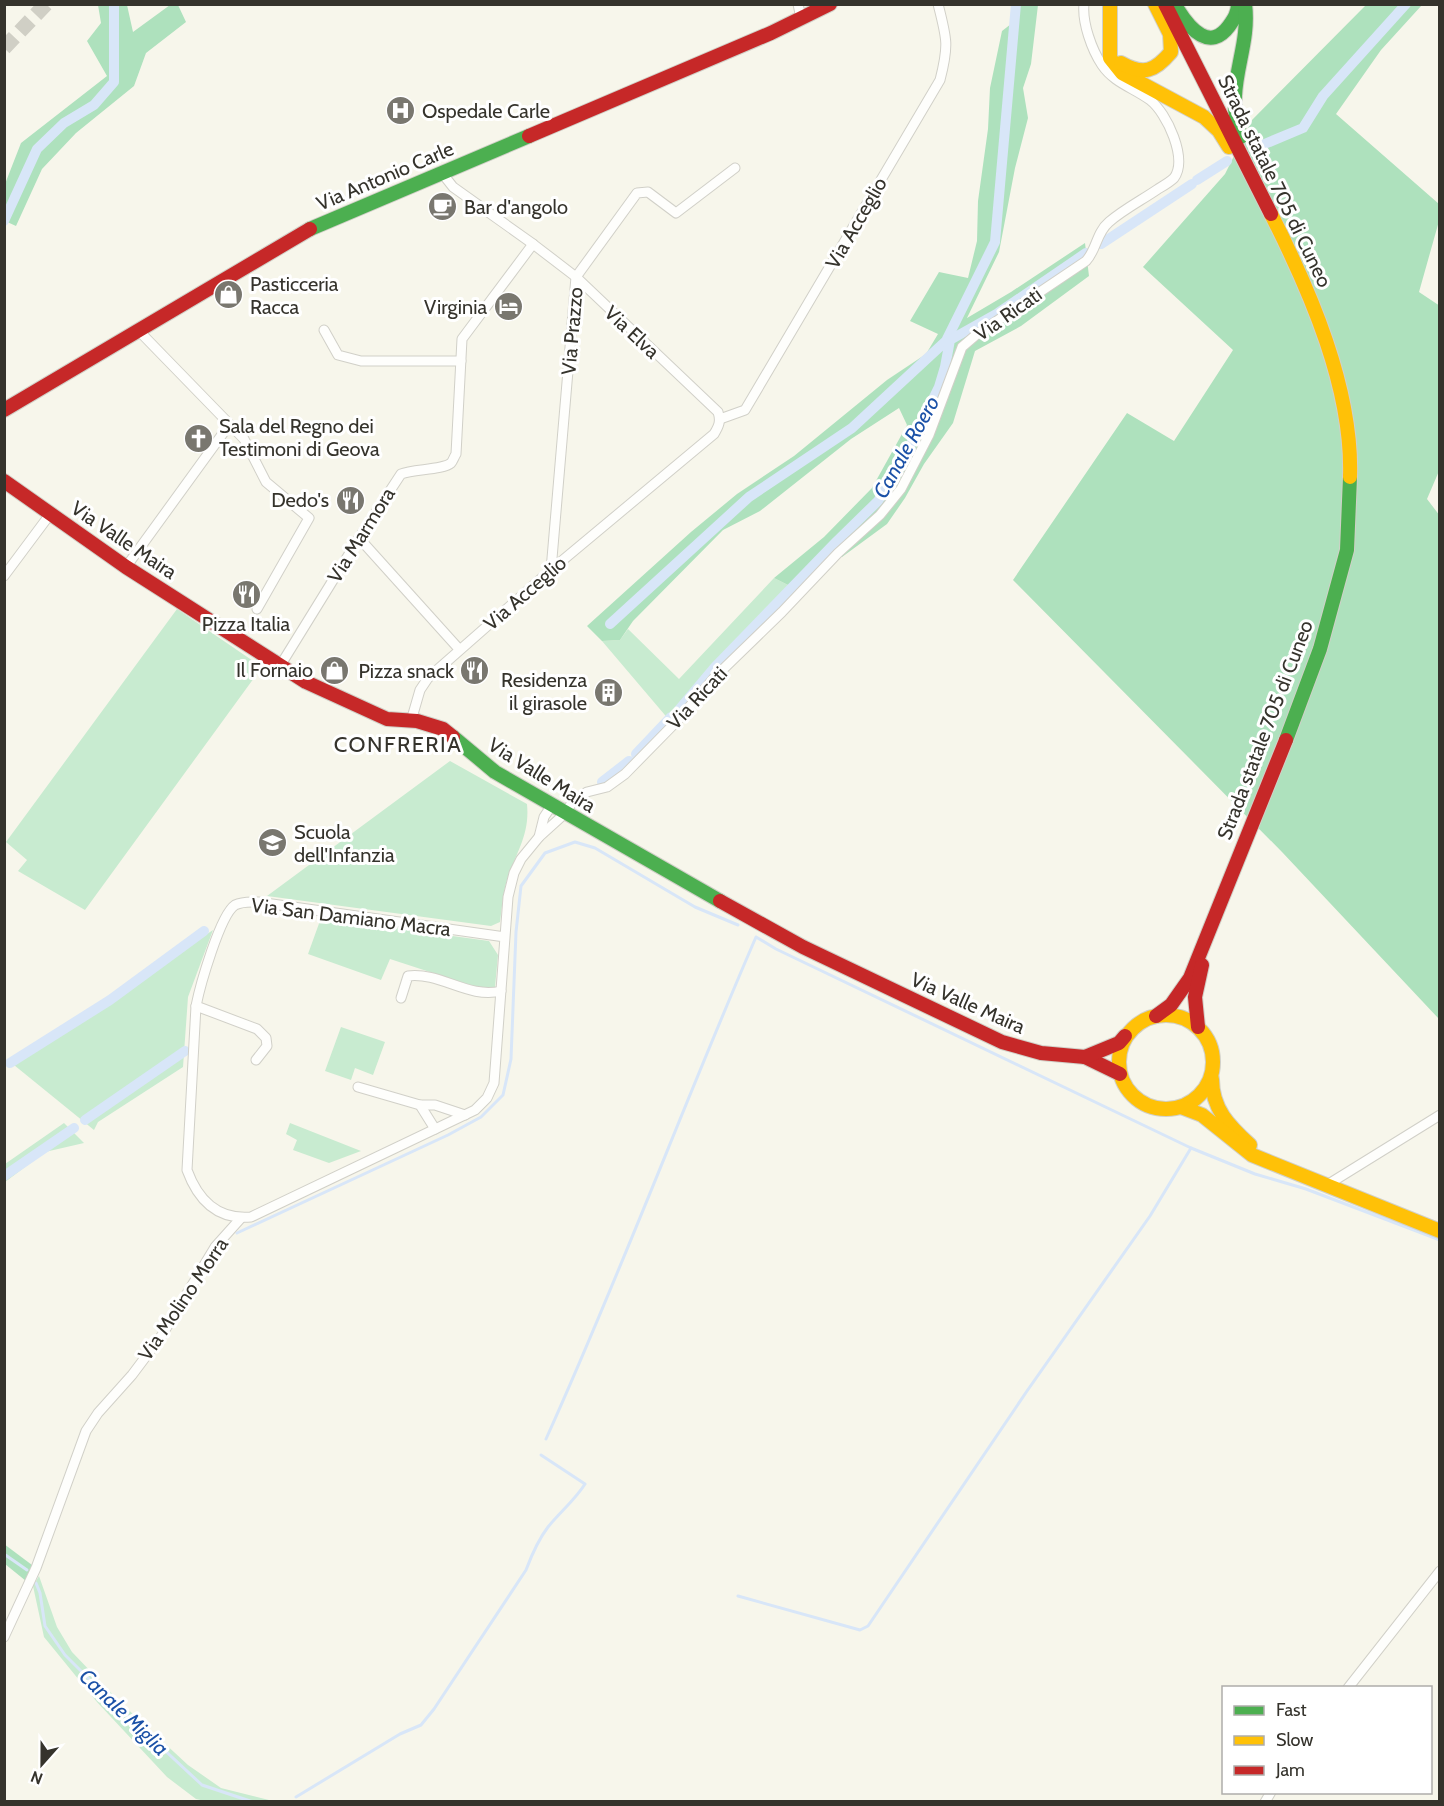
<svg xmlns="http://www.w3.org/2000/svg" width="1444" height="1806" font-family="Cabin,sans-serif">
<rect width="100%" height="100%" fill="#f7f6eb"/>
<g fill="#c8ebd0">
<polygon points="774,578 798,590 755,635 712,673 670,721 602,641 620,640 628,629 679,679"/>
<polygon points="177,609 262,667 85,910 18,871 27,860 6,842"/>
<path d="M 450,761 L 527,804 C 530,835 516,852 507,880 C 503,893 502,908 500,922 L 491,926 L 267,896 Z"/>
<polygon points="321,918 489,941 498,955 495,987 485,990 390,959 381,980 308,954"/>
<polygon points="213,930 188,997 183,1067 98,1122 94,1130 14,1065"/>
<polygon points="341,1027 385,1042 373,1075 355,1068 351,1080 325,1071"/>
<polygon points="64,1123 84,1143 45,1152 5,1182 5,1164"/>
<polygon points="290,1123 361,1151 329,1163 293,1150 297,1140 286,1134"/>
<polygon points="39,1576 57,1627 72,1652 120,1702 188,1765 221,1788 273,1801 205,1801 196,1799 167,1777 97,1702 44,1637 33,1586"/>
</g>
<g fill="#aee1bd">
<polygon points="98,5 127,5 133,32 170,5 178,5 186,22 146,53 134,86 76,133 42,169 16,226 5,221 5,184 21,143 107,76 87,41 101,23"/>
<polygon points="1012,5 1038,5 1031,64 1023,88 1028,118 1015,168 999,252 967,318 1011,292 1085,243 1089,276 1021,326 975,351 953,423 924,464 905,498 887,524 842,557 839,549 798,590 774,578 824,537 872,488 907,425 899,408 851,439 760,511 723,530 633,621 620,640 602,641 587,626 691,532 737,494 794,456 887,380 926,354 938,334 910,321 939,272 968,278 977,241 978,201 988,129 990,88 1002,31 1011,24"/>
<polygon points="1366,5 1422,5 1381,50 1336,114 1439,204 1439,221 1419,292 1440,306 1439,471 1427,499 1440,516 1439,1019 1282,852 1013,580 1127,413 1174,441 1233,350 1143,267 1225,174 1252,120"/>
<polygon points="4,1544 32,1565 26,1581 5,1564"/>
</g>
<g fill="none" stroke-linecap="round" stroke-linejoin="round">
<g stroke="#d8e6f8" stroke-width="3">
<polyline points="237,1233 448,1135 481,1117 503,1095 511,1059 516,932 521,886 545,853 575,842 595,848 695,907 738,925"/>
<path d="M 546,1439 C 621,1273 684,1103 756,937 L 776,949 L 1191,1148 L 1255,1174 L 1306,1189 L 1440,1240"/>
<polyline points="4,1554 27,1570"/>
<polyline points="36,1583 40,1593 45,1626 65,1655 102,1692 202,1785 253,1802"/>
<polyline points="738,1596 860,1630 868,1626 1027,1391 1150,1216 1191,1148"/>
<path d="M 296,1797 L 400,1734 L 421,1725 L 434,1709 L 526,1570 C 532,1554 538,1540 548,1527 C 560,1512 575,1500 585,1484 L 541,1455"/>
</g>
<g stroke="#d8e6f8" stroke-width="10">
<polyline points="1255,148 1303,128 1323,96 1406,4"/>
<polyline points="1197,180 1227,161"/>
<polyline points="4,221 37,149 64,123 94,105 114,82 114,4"/>
<polyline points="1101,244 1192,184"/>
<polyline points="610,624 749,497 852,428 946,341 995,242 1016,4"/>
<polyline points="678,711 715,667 837,541 878,501 902,462 939,387 945,367 950,340 998,313 1086,253"/>
<polyline points="636,754 671,717"/>
<polyline points="602,782 629,761"/>
<polyline points="10,1063 110,1000 204,931"/>
<polyline points="85,1120 185,1051"/>
<polyline points="4,1176 74,1128"/>
</g>
<polyline stroke="#d0cfc5" stroke-width="15" stroke-dasharray="15 8" stroke-linecap="butt" points="4,48 46,4"/>
<defs>
<g id="street">
<polyline points="798,4 801,18"/>
<polyline points="138,330 244,439 266,482 309,518 257,609"/>
<polyline points="324,330 338,355 361,361 461,361"/>
<path d="M 720,419 L 745,410 L 940,80 C 949,45 947,39 938,4"/>
<polyline points="359,538 459,649"/>
<polyline points="126,567 229,425"/>
<polyline points="551,570 576,277 637,193 648,192 676,213 735,168"/>
<polyline points="4,576 51,513"/>
<path d="M 280,666 L 359,538 L 401,474 C 413,469 443,470 451,463 C 453,461 454,457 456,454 L 462,339 L 533,244"/>
<path d="M 411,721 L 420,690 L 428,678 L 551,570 L 714,434 C 719,426 721,421 718,412 L 576,277 L 533,244 L 453,187 L 442,173"/>
<polyline points="539,837 544,817 552,805"/>
<path d="M 505,937 L 258,902 C 250,902 243,901 235,905 C 220,915 200,986 196,1006 L 187,1170 C 198,1200 217,1220 251,1217 L 475,1110 L 487,1098 L 494,1083 L 508,897 L 514,873 L 521,859 L 539,837 L 560,818 L 573,802 L 587,792 L 607,787 L 625,774 L 679,719 L 714,678 L 782,612 L 838,553 L 880,515 L 901,489 L 929,435 L 962,347 L 976,335 L 1086,261 C 1097,249 1096,233 1109,222 C 1124,209 1142,200 1158,189 C 1163,186 1170,182 1174,178 C 1188,159 1167,113 1150,100 C 1134,88 1114,83 1102,65 C 1092,50 1082,23 1084,4"/>
<path d="M 401,998 L 408,976 C 441,972 468,999 501,991"/>
<polyline points="196,1006 257,1029 266,1038 267,1046 256,1060"/>
<polyline points="358,1087 420,1105 435,1105 465,1115"/>
<polyline points="420,1105 435,1129"/>
<polyline points="1327,1185 1440,1115"/>
<polyline points="4,1637 36,1568 86,1431 98,1413 132,1375 162,1335 215,1247 241,1218"/>
<polyline points="1348,1688 1440,1571"/>
<polyline points="1265,1802 1271,1792"/>
</g>
<g id="fast">
<path d="M 1178,10 C 1190,29 1210,52 1229,26 C 1234,19 1238,13 1238,4"/>
<path d="M 1241,137 C 1223,85 1251,52 1245,4"/>
<polyline points="310,229 529,136"/>
<polyline points="453,737 495,772 720,901"/>
<polyline points="1286,740 1320,649 1347,550 1350,477"/>
</g>
<g id="slow">
<polyline points="1110,4 1110,58 1122,73 1204,117 1219,131 1229,147"/>
<path d="M 1121,63 C 1144,76 1155,71 1171,52 L 1170,34 L 1155,4"/>
<path d="M 1271,214 C 1310,291 1353,389 1350,477"/>
<circle cx="1166" cy="1062" r="47"/>
<path d="M 1212,1079 C 1212,1109 1229,1126 1250,1145"/>
<polyline points="1181,1107 1202,1115 1252,1155 1440,1231"/>
</g>
<g id="jam">
<polyline points="1165,4 1271,214"/>
<polyline points="529,136 771,33 830,4"/>
<polyline points="4,410 310,229"/>
<polyline points="4,481 126,567 306,682 387,719 417,721 443,729 453,737"/>
<polyline points="720,901 803,947 1002,1042 1041,1053 1085,1057 1120,1074"/>
<polyline points="1156,1016 1171,1005 1190,978 1286,740"/>
<polyline points="1198,1027 1195,997 1202,965"/>
<polyline points="1085,1057 1119,1043 1125,1036"/>
</g>
</defs>
<use href="#street" stroke="#d1d0c8" stroke-width="11"/>
<use href="#fast" stroke="#d1d0c8" stroke-width="16"/>
<use href="#slow" stroke="#d1d0c8" stroke-width="16"/>
<use href="#jam" stroke="#d1d0c8" stroke-width="16"/>
<use href="#street" stroke="#fefefc" stroke-width="9"/>
<use href="#fast" stroke="#4caf50" stroke-width="14"/>
<use href="#slow" stroke="#ffc107" stroke-width="14"/>
<use href="#jam" stroke="#c62828" stroke-width="14"/>
</g>
<defs>
<symbol id="hospital-disc" viewBox="-11 -11 22 22"><circle r="9.5" fill="#79776f" stroke="#fff"/><path d="M-5-5h3v3.5h4V-5h3V5h-3V1.5h-4V5h-3Z" fill="#fff"/></symbol>
<symbol id="cafe-disc" viewBox="-11 -11 22 22"><circle r="9.5" fill="#79776f" stroke="#fff"/><path d="M-5.5-4.5H6V0H3Q3 3.5 0 3.5H-2.5Q-5.5 3.5-5.5 0ZM3-3.2v2h1.7v-2ZM-6 4.5H4V6H-6Z" fill="#fff"/></symbol>
<symbol id="shop-disc" viewBox="-11 -11 22 22"><circle r="9.5" fill="#79776f" stroke="#fff"/><path d="M-5-2.5h2.3a2.7 3.5 0 0 1 5.4 0H5L5.5 6h-11ZM-1.5-2.5h3a1.5 2.3 0 0 0-3 0Z" fill="#fff"/></symbol>
<symbol id="hotel-disc" viewBox="-11 -11 22 22"><circle r="9.5" fill="#79776f" stroke="#fff"/><path d="M-6-4.5h1.5V1H6V5H4.5V3h-9V5H-6ZM-4 0a1.8 1.8 0 1 1 3.6 0ZM.5 0V-2.5h3Q6-2.5 6 0Z" fill="#fff"/></symbol>
<symbol id="church-disc" viewBox="-11 -11 22 22"><circle r="9.5" fill="#79776f" stroke="#fff"/><path d="M-1.2-6h2.4v3.5h3.3v2.4h-3.3V6h-2.4V-.1h-3.3v-2.4h3.3Z" fill="#fff"/></symbol>
<symbol id="restaurant-disc" viewBox="-11 -11 22 22"><circle r="9.5" fill="#79776f" stroke="#fff"/><path d="M-5-6h1v4h1v-4h1v4h1v-4h1v5L-1.5 .5V6h-2V.5L-5-1ZM5-6V6H3V1.5H1.5Q1.5-4 5-6Z" fill="#fff"/></symbol>
<symbol id="building-disc" viewBox="-11 -11 22 22"><circle r="9.5" fill="#79776f" stroke="#fff"/><path d="M-4-6H4V6H1V3H-1V6H-4ZM-2.5-4.3h1.7v1.8h-1.7ZM.8-4.3h1.7v1.8H.8ZM-2.5-1h1.7V.8h-1.7ZM.8-1h1.7V.8H.8Z" fill="#fff"/></symbol>
<symbol id="school-disc" viewBox="-11 -11 22 22"><circle r="9.5" fill="#79776f" stroke="#fff"/><path d="M0-5L7-2L0 1L-7-2ZM-4 1L0 2.5L4 1V4Q0 6-4 4Z" fill="#fff"/></symbol>
</defs>
<g fill-rule="evenodd">
<use href="#hospital-disc" x="384" y="94" width="33" height="33"/>
<use href="#cafe-disc" x="426" y="190" width="33" height="33"/>
<use href="#shop-disc" x="212" y="278" width="33" height="33"/>
<use href="#hotel-disc" x="492" y="290" width="33" height="33"/>
<use href="#church-disc" x="182" y="422" width="33" height="33"/>
<use href="#restaurant-disc" x="334" y="484" width="33" height="33"/>
<use href="#restaurant-disc" x="230" y="578" width="33" height="33"/>
<use href="#shop-disc" x="318" y="654" width="33" height="33"/>
<use href="#restaurant-disc" x="458" y="654" width="33" height="33"/>
<use href="#building-disc" x="592" y="676" width="33" height="33"/>
<use href="#school-disc" x="256" y="826" width="33" height="33"/>
</g>
<g text-anchor="middle" dominant-baseline="central" stroke-width="6" stroke-linejoin="round" paint-order="stroke">
<g font-size="20" fill="#35332c" stroke="#fff" text-anchor="start">
<text x="422" y="111">Ospedale Carle</text>
<text x="464" y="207">Bar d'angolo</text>
<text x="250" y="284">Pasticceria<tspan x="250" dy="23">Racca</tspan></text>
<text x="487" y="307" text-anchor="end">Virginia</text>
<text x="219" y="426">Sala del Regno dei<tspan x="219" dy="23">Testimoni di Geova</tspan></text>
<text x="329" y="500" text-anchor="end">Dedo's</text>
<text x="246" y="624" text-anchor="middle">Pizza Italia</text>
<text x="313" y="670" text-anchor="end">Il Fornaio</text>
<text x="454" y="671" text-anchor="end">Pizza snack</text>
<text x="587" y="680" text-anchor="end">Residenza<tspan x="587" dy="23">il girasole</tspan></text>
<text x="294" y="832">Scuola<tspan x="294" dy="23">dell'Infanzia</tspan></text>
</g>
<g font-size="20" fill="#35332c" stroke="#fff">
<text transform="translate(385 176) rotate(-23)">Via Antonio Carle</text>
<text transform="translate(1275 181) rotate(64)">Strada statale 705 di Cuneo</text>
<text transform="translate(856 223) rotate(-60)">Via Acceglio</text>
<text transform="translate(1008 314) rotate(-35)">Via Ricati</text>
<text transform="translate(572 331) rotate(-85)">Via Prazzo</text>
<text transform="translate(632 332) rotate(43)">Via Elva</text>
<text transform="translate(361 535) rotate(-58)">Via Marmora</text>
<text transform="translate(124 540) rotate(34)">Via Valle Maira</text>
<text transform="translate(525 593) rotate(-41)">Via Acceglio</text>
<text transform="translate(697 698) rotate(-47)">Via Ricati</text>
<text transform="translate(1265 730) rotate(-69)">Strada statale 705 di Cuneo</text>
<text transform="translate(542 775) rotate(32)">Via Valle Maira</text>
<text transform="translate(351 917) rotate(7)">Via San Damiano Macra</text>
<text transform="translate(968 1003) rotate(24)">Via Valle Maira</text>
<text transform="translate(183 1299) rotate(-56)">Via Molino Morra</text>
</g>
<g font-size="21" font-style="italic" fill="#1b51a7" stroke="#fff">
<text transform="translate(906 447) rotate(-61)">Canale Roero</text>
<text transform="translate(124 1712) rotate(44)">Canale Miglia</text>
</g>
<g font-size="22" letter-spacing="1.5" fill="#35332c" stroke="#fff">
<text x="398" y="744">CONFRERIA</text>
</g>
</g>
<rect width="1444" height="1806" fill="none" stroke="#35332c" stroke-width="12"/>
<rect x="1222" y="1686" width="210" height="108" fill="#ffffff" stroke="#aeadab" stroke-width="1.5"/>
<rect x="1234" y="1706" width="30" height="9" fill="#4caf50" stroke="#aeadab" stroke-width="1.5"/>
<text x="1276" y="1716" font-size="18" fill="#35332c">Fast</text>
<rect x="1234" y="1736" width="30" height="9" fill="#ffc107" stroke="#aeadab" stroke-width="1.5"/>
<text x="1276" y="1746" font-size="18" fill="#35332c">Slow</text>
<rect x="1234" y="1766" width="30" height="9" fill="#c62828" stroke="#aeadab" stroke-width="1.5"/>
<text x="1276" y="1776" font-size="18" fill="#35332c">Jam</text>
<g transform="translate(42 1764) rotate(201)" stroke="#ffffff" stroke-width="4.5" paint-order="stroke">
<path d="M0-4.5L10 22L0 15L-10 22Z" fill="#35332c"/>
<text y="-9" font-size="16" font-weight="bold" text-anchor="middle" fill="#35332c">N</text>
</g>
</svg>
